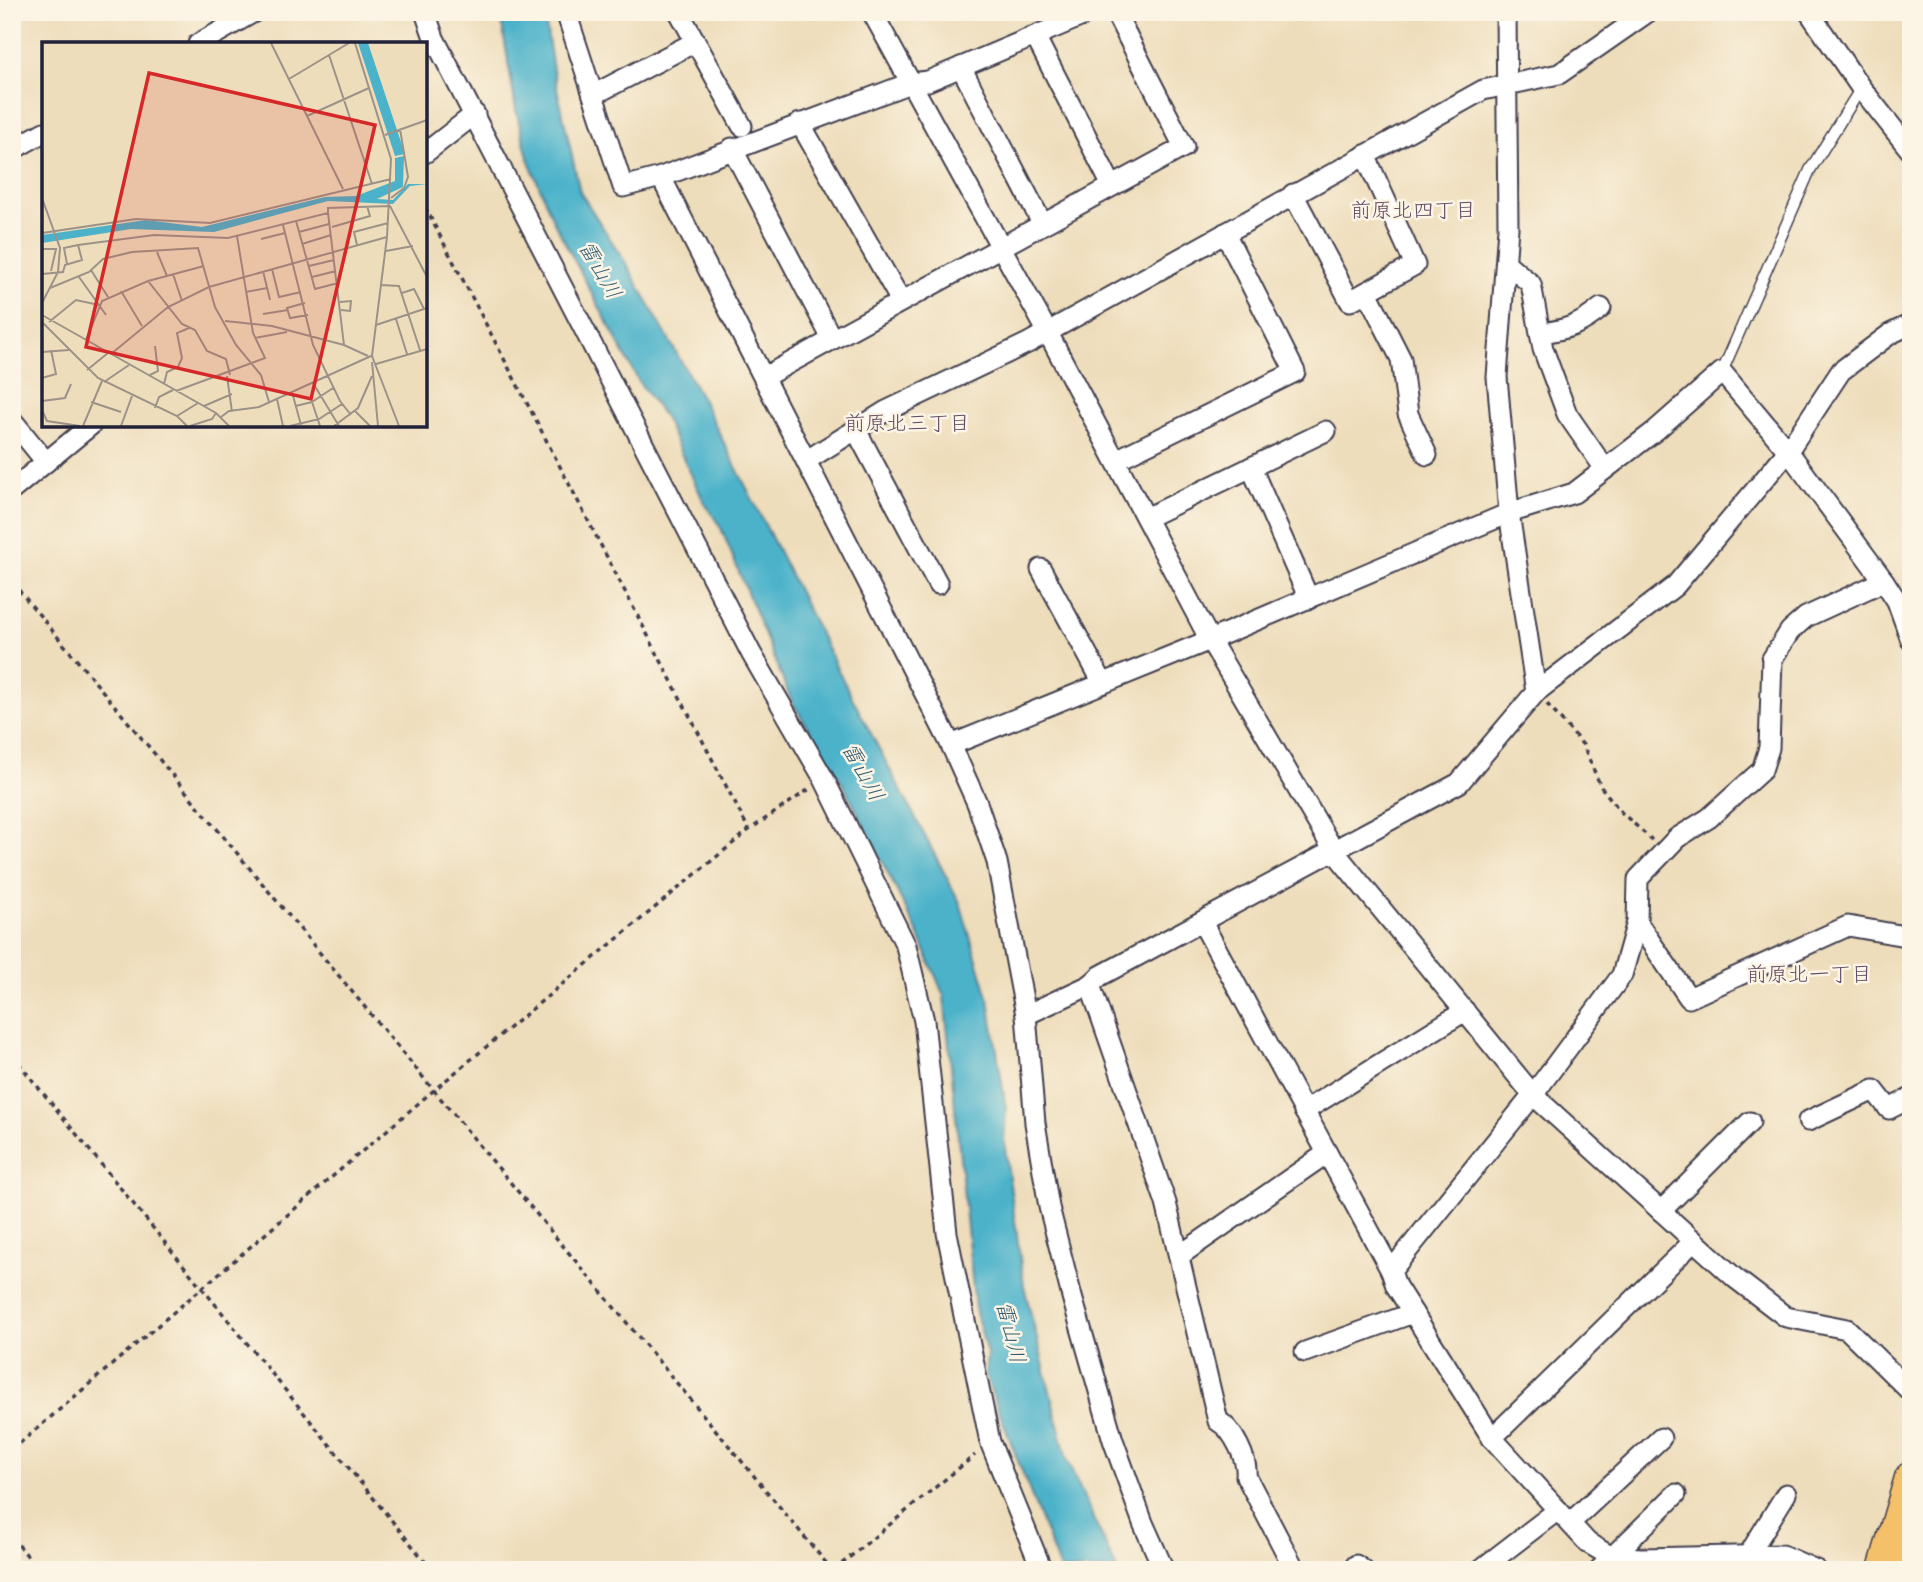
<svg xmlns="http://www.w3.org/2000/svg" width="1923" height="1582" font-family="'Playpen Sans','Klee One',sans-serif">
<rect width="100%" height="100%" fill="#fcf5e5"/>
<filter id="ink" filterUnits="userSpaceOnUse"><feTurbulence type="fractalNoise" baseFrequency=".0143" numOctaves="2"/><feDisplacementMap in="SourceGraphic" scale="14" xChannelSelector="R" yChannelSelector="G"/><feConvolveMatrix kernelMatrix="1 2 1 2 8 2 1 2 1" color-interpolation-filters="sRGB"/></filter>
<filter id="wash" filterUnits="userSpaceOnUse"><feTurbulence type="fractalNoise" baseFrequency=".00686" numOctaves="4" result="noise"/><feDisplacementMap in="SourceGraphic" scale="28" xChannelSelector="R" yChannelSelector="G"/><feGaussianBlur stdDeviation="1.57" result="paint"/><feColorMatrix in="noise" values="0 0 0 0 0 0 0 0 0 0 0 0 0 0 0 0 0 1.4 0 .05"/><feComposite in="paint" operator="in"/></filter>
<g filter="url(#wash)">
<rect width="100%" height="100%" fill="#edb"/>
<polygon fill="#4bb2ca" stroke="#366a82" stroke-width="2" points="490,12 544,12 553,70 580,192 627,265 701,397 846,686 960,903 989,1000 1006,1109 1004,1141 1024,1286 1067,1460 1117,1570 1060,1570 985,1375 987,1354 975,1309 944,996 916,929 842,782 792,702 721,528 704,502 664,417 639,382 553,220 529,161 516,110 501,18"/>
</g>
<g filter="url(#ink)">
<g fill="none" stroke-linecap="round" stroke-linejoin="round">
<defs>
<polyline id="lane" points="1722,372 1810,170 1861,88"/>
<g id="street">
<polyline points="425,12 434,38 751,653 824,779 906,946 924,1021 947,1233 990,1442 1042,1570"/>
<polyline points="566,12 623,187 661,177 951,745 977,803 997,862 1026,1015 1035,1123 1049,1207 1072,1297 1113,1440 1143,1523 1164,1570"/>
<polyline points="679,12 742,126"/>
<polyline points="872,12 1047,331 1210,640 1334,851 1533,1095 1735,1278 1786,1317 1847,1329 1911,1392"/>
<polyline points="1506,12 1508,228 1497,377 1509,513 1536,692"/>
<polyline points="1809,12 1861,88 1911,151"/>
<polyline points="1035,36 1112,186"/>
<polyline points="198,44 254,12"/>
<polyline points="961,67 1042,223"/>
<polyline points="593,95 695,42"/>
<polyline points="800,123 901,301"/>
<polyline points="732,148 832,339"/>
<polyline points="12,150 44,132"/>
<polyline points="425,153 475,114"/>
<polyline points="661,177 910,83 928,81 1092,12"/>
<polyline points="1293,194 1350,301 1415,265 1365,155"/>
<polyline points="1506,263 1531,284 1543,349 1567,414 1605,469"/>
<polyline points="1367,292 1401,359 1408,414 1427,455"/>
<path d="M 1540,333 C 1566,330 1581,325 1601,308"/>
<polyline points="764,377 1184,147 1115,12"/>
<polyline points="12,420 46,462"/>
<polyline points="856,430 938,584"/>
<polyline points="807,460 886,411 1028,343 1483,90 1559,74 1648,12"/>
<polyline points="1116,460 1295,372 1225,233"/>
<polyline points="1251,467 1309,599"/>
<polyline points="12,490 91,425"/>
<polyline points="1146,518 1326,431"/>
<polyline points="1041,569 1103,683"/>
<polyline points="951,745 1210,640 1509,513 1574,493 1655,431 1722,372 1788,451 1884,581 1897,601 1911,640"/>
<polyline points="1202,922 1391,1271"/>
<polyline points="1637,922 1689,998 1848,926 1911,937"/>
<polyline points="1026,1015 1090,985"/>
<polyline points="1304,1111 1465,1011"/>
<polyline points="1808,1121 1874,1090 1889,1109 1911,1098"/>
<polyline points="1661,1211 1750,1122"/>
<polyline points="1179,1256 1327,1153"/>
<polyline points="1305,1352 1413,1313"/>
<polyline points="1492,1438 1694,1241"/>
<polyline points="1570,1523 1661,1438"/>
<polyline points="1749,1554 1786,1494"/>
<polyline points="1356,1565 1363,1570"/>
<path d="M 1295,1570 L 1246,1476 C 1248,1460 1233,1429 1218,1421 L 1166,1203 L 1090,985 L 1100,976 L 1459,783 L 1536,692 L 1675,586 L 1788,451 L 1841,371 L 1890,334 L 1911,324"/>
<polyline points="1480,1570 1558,1510"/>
<polyline points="1599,1570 1676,1494"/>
<polyline points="1816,1570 1782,1555 1641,1558 1610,1556 1588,1543 1492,1438 1396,1286 1391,1271 1533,1095 1622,975 1637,922 1638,879 1677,838 1709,818 1762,770 1769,748 1772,659 1790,631 1806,617 1884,581"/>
</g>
<polyline id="primary" points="1884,1570 1911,1478"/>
</defs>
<use href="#lane" stroke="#413e4e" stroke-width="13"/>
<use href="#street" stroke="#413e4e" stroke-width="23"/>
<use href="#primary" stroke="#413e4e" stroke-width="35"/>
<g stroke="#413e4e" stroke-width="3.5" stroke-dasharray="5 5" stroke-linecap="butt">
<polyline points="425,207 749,830"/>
<polyline points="12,582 832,1570"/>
<polyline points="1547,704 1583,745 1601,787 1622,813 1652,840"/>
<polyline points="12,1055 432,1570"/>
<polyline points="12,1450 434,1090 749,830 811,788"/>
<polyline points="12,1537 39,1570"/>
<polyline points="834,1570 975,1455"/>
</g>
<use href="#lane" stroke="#fff" stroke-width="10"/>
<use href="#street" stroke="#fff" stroke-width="19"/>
<use href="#primary" stroke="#f4c16a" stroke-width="32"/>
</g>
</g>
<g text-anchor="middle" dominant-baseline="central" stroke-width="5" stroke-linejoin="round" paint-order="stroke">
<g font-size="21" fill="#614b66" stroke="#fcf5e5">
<text x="1413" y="208">前原北四丁目</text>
<text x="907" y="421">前原北三丁目</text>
<text x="1809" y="972">前原北一丁目</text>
</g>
<g font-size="21" font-style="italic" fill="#325c74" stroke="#fcf5e5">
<text transform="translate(602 269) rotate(60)">雷山川</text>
<text transform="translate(865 771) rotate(61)">雷山川</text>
<text transform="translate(1013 1332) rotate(76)">雷山川</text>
</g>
</g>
<g transform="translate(42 42)">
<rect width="385" height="385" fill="#edb"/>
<path d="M 316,1 L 326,1 L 363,112 L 353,114 ZM 362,114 L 361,145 L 335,157 L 351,158 L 366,142 L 385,142 L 368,144 L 351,162 L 286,159 L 172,190 L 89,187 L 0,201 L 0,193 L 104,178 L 160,185 L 283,155 L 314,154 L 353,139 L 353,116 Z" fill="#4bb2ca"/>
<path fill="none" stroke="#9c9288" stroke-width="2" d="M 229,1 L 301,147M 313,1 L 349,117 L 345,195 L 330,314 L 357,384M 287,13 L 330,142M 247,37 L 307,1M 265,74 L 327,46M 343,93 L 385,78M 0,156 L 18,206 L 16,230 L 0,261M 349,156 L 362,146 L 366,135 L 358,87M 286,171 L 302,303M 254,179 L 273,247 L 296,241M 241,183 L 271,303 L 298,359 L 309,373M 290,185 L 328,174 L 325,164M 257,190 L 287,182M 0,191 L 94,177 L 168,181 L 349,137M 219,197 L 243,191M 260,202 L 289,193M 315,203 L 312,190 L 346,181M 0,207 L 14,207 L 9,229M 344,209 L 371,204M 115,210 L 125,234M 25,222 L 22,206 L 36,203 L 112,193 L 186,196 L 286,171 L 286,166 L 348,164 L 385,235M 267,224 L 292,218M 230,227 L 237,255 L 259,250M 49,228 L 66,255M 221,229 L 228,258M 0,232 L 21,230 L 23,223 L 40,218 L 36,203M 131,232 L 140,259M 37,235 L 64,273M 270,235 L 294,229M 106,239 L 162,224M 339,243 L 357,244 L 378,308M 8,246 L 47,230 L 61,217 L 90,210 L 156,206 L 173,265 L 194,303 L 219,333 L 227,360M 79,249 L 100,284M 204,250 L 225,246M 360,251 L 372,247 L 382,267M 298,260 L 309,259 L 308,269 L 299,268M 263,261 L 245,266 L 248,276 L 266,273M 221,272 L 246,268M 0,273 L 174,371 L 187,384M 354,277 L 365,312M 183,279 L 230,284 L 302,303 L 326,314M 0,280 L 56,336 L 135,374 L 145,384M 7,280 L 34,258 L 57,263M 334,283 L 385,266M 213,296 L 245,290M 44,298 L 60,259 L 106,239 L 140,282 L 153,288 L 165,309 L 184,317 L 188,333M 0,310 L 27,308M 69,312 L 126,265 L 167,245 L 345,195M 330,320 L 336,384M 334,322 L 385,307M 45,328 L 66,311M 108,333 L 116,329 L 113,304M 185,334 L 190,370M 0,336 L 14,332 L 9,308M 62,340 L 87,323M 271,341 L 297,384M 122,342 L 125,330 L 136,325 L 140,316 L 135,291 L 147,286M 134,349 L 223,316 L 211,291 L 195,194M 250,350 L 259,383M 235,357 L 241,384M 0,359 L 23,356 L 29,342M 49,360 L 79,370M 270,360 L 291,346M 162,364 L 190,352M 254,364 L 270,360 L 278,384M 113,366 L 117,355 L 131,348M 0,368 L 5,379 L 38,384M 313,369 L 328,384M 135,374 L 156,361M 179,375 L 187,369 L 217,365 L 329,314M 41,384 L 60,339M 79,384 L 90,354M 148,384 L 170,377 L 174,371M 248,384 L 277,377 L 300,362M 292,384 L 316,366 L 330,334"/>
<path fill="#d62828" fill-opacity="0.15" stroke="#d62828" stroke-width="3.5" d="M 107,31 L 333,83 L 269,357 L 44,305 Z"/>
<rect width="385" height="385" fill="none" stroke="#22223b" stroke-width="3.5"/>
</g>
<rect width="1923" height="1582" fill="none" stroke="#fcf5e5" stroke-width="42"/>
</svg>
